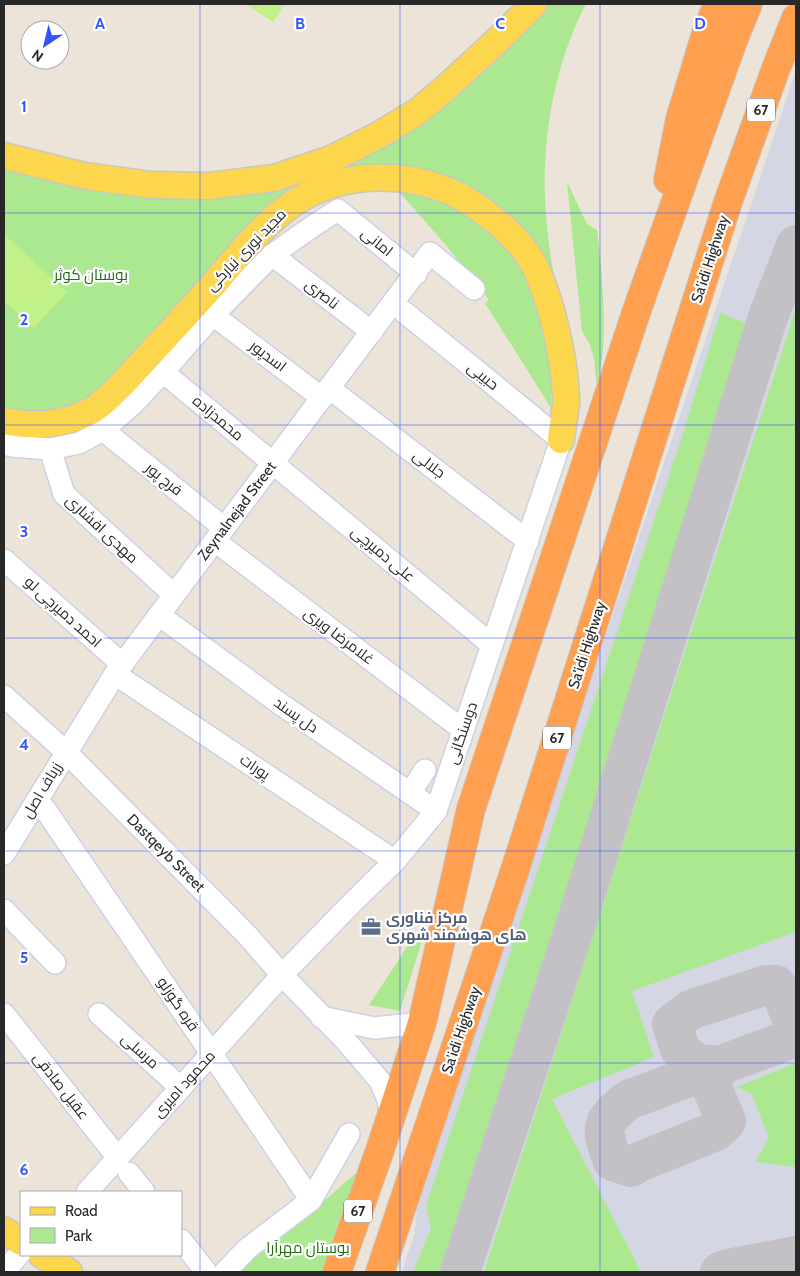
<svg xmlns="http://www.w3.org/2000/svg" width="800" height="1276" font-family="Cabin,Cairo,sans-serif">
<rect width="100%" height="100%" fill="#ece4d8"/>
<polygon fill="#d4d6e4" points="796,71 796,1272 402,1272 414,1235 420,1187"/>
<g fill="#abe88f">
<path d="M 547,4 L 586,4 C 552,68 539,153 547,226 C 549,251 554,276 558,301 L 495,207 L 327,179 L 117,375 L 81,402 L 56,410 L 41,414 L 4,410 L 4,166 L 83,184 L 310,176 L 524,27 Z"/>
<path d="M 567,182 L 587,224 L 597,230 C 602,270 605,309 603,349 C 602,362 599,375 597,387 L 594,359 L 590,345 L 582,331 Z"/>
<polygon points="404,186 467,207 522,259 551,357 551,408 485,303 489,300 446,245 401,194"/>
<polygon points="796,308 796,932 632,991 654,1057 552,1099 640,1270 634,1272 484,1272"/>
<polygon points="720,313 758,328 661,627 546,961 445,1272 413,1272 431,1228 426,1206 681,440"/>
<polygon points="413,938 422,941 400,1011 369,1005"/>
<polygon points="796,1063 796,1167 755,1162 769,1138 752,1095 737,1087"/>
<polygon points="363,1167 325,1272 240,1272 257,1254 275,1247 271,1242 290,1226 293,1228"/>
</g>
<g fill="#c3f189">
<polygon points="245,4 285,4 273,22"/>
<polygon points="4,234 67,292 34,328 4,301"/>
</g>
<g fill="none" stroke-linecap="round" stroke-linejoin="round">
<g stroke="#c4c1c6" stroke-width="40">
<path d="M 718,1066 L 712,1080 L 713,1090 L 726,1121 L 716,1131 L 639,1162 L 631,1167 L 613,1161 C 600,1127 600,1123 628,1100 L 796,1037"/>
<polyline points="718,1066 694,1063 680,1049 672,1024 690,1010 766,985 776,985 782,994 791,1017 796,1021"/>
<polyline points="460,1272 574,930 768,317 796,245"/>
<polyline points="720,1272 728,1269 796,1256"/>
</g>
<defs>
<g id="minor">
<polyline points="272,255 372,332"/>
<polyline points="213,315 322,398"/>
<polyline points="163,372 492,645"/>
<polyline points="329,388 528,541"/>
<polyline points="103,430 224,528"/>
<polyline points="4,444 12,446 50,449 79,443 103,430 133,404 163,372 213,315 272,255 313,226 338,210 416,274"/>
<polyline points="50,449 64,494 174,595"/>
<polyline points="215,541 463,730"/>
<polyline points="4,560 122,664"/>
<polyline points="159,615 279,703 436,811"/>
<polyline points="115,674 395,861"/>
<polyline points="4,696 66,752 247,935 282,975 346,1041 380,1081 388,1100 391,1115"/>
<polyline points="410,793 425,770"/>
<polyline points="45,809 311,1200"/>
<polyline points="4,854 115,674 430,253 474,289"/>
<polyline points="4,910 55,963"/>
<polyline points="4,1014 118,1158"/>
<polyline points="99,1014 181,1088"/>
<polyline points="321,1017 374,1028 422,1023"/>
<polyline points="129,1173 144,1192"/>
<polyline points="87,1192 282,975 353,902 395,861 436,811 561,440 477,371 404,312"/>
<polyline points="181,1240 206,1272"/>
<polyline points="4,1272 21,1252"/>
<polyline points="225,1272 247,1249 311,1200 349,1134"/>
</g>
<g id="major">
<polyline points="4,156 85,176 152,185 209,186 274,178 331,159 377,136 417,112 449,85 500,38 534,4"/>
<path d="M 4,421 C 34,427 63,426 91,411 C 103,404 113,393 123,383 C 153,351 183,318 212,286 C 241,253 268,216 307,195 C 349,173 402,172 446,190 C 465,197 481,209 497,222 C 510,233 523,246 532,261 C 551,296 566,364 566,403 C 565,415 562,428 561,440"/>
<polyline points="4,1230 21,1242"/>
<polyline points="42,1255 69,1272"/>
</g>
<g id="highway">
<polyline points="668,180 680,119 707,30 718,4"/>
<polyline points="337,1272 380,1150 422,1023 471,809 638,307 733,41 748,4"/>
<polyline points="380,1272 514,873 728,202 775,71 796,18"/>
</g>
</defs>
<use href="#minor" stroke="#cdd1e3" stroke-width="24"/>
<use href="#major" stroke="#c7c7c7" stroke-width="29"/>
<use href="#highway" stroke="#c7c7c7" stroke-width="30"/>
<use href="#minor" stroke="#fff" stroke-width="21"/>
<use href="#major" stroke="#fcd74d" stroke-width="26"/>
<use href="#highway" stroke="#ffa050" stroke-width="28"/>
</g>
<path fill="none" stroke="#3254ff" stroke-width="1" stroke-opacity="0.55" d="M 200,4 L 200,1272M 400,4 L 400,1272M 600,4 L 600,1272M 4,213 L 796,213M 4,425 L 796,425M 4,638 L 796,638M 4,851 L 796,851M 4,1063 L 796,1063"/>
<defs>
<symbol id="office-bare" viewBox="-9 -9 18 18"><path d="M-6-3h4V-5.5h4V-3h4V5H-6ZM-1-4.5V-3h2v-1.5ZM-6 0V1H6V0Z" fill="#5c6f8a" stroke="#fff" stroke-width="2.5" paint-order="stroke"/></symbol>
</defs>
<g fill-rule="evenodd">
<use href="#office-bare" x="357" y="913" width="28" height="28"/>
</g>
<g text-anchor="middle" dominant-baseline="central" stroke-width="4.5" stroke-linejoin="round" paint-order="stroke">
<g fill="#fff" stroke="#686868" stroke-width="1">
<rect x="747" y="98.5" width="28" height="23" rx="4"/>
<rect x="543" y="726.5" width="28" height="23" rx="4"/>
<rect x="344" y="1199.5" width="28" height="23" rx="4"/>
</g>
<g font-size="14" font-weight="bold" fill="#282828">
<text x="761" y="110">67</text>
<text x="557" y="738">67</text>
<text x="358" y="1211">67</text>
</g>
<g font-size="15" fill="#282828" stroke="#fff">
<text transform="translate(377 242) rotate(39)">امانی</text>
<text transform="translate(246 250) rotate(-46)">مجید نوری نیارکی</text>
<text transform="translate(710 259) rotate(-72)">Sa'idi Highway</text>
<text transform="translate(322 294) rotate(38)">ناصری</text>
<text transform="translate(268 356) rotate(37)">اسدپور</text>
<text transform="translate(483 376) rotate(39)">حبیبی</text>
<text transform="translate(218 418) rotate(40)">محمدزاده</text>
<text transform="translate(429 464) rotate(37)">جلالی</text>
<text transform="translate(164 479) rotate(39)">فرج پور</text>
<text transform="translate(237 511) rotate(-53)">Zeynalnejad Street</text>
<text transform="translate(102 529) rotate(43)">مهدی افشاری</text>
<text transform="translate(383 554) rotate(40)">علی دمیرچی</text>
<text transform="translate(63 612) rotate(42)">احمد دمیرچی لو</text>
<text transform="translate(339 636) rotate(37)">غلامرضا ویری</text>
<text transform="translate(587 645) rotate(-72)">Sa'idi Highway</text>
<text transform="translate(296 715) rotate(35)">دل پسند</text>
<text transform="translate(462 733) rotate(-71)">دوسنگانی</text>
<text transform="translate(255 767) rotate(34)">پورات</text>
<text transform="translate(42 790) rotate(-59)">زرباف اصل</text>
<text transform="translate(166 853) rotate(45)">Dastqeyb Street</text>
<text transform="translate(178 1004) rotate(56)">قره گوزلو</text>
<text transform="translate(461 1030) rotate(-71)">Sa'idi Highway</text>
<text transform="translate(140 1051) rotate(42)">مرسلی</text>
<text transform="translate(184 1084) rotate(-48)">محمود امیری</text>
<text transform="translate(61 1086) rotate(52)">عقیل صادقی</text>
</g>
<g font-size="15" fill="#236a13" stroke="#fff">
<text x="91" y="275">بوستان کوثر</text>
<text x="308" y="1248">بوستان مهرآرا</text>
</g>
<g font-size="15" font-weight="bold" fill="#4e5e75" stroke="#fff" text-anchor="start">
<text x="386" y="918">مرکز فناوری<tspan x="386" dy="17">های هوشمند شهری</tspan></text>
</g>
</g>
<g font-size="16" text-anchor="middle" font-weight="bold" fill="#3254ff" stroke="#fff" stroke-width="4.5" stroke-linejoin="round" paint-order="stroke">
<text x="100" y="29">A</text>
<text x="300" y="29">B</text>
<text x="500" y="29">C</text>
<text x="700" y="29">D</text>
<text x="24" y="112">1</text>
<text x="24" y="325">2</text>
<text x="24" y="537">3</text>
<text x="24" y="750">4</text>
<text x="24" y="963">5</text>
<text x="24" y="1175">6</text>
</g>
<rect width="800" height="1276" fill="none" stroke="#282828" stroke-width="10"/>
<rect x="20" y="1191" width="162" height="65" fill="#ffffff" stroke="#a9a9a9"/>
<rect x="30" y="1207" width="25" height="8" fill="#fcd74d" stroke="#a9a9a9"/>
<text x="65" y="1216" font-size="15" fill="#282828">Road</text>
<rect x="30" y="1228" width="25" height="15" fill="#abe88f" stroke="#a9a9a9"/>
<text x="65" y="1241" font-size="15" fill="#282828">Park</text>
<g transform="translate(45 45) rotate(215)"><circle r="24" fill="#ffffff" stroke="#a9a9a9"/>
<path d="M0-4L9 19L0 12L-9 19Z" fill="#3254ff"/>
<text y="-8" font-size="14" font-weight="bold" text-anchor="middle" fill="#282828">N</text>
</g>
</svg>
